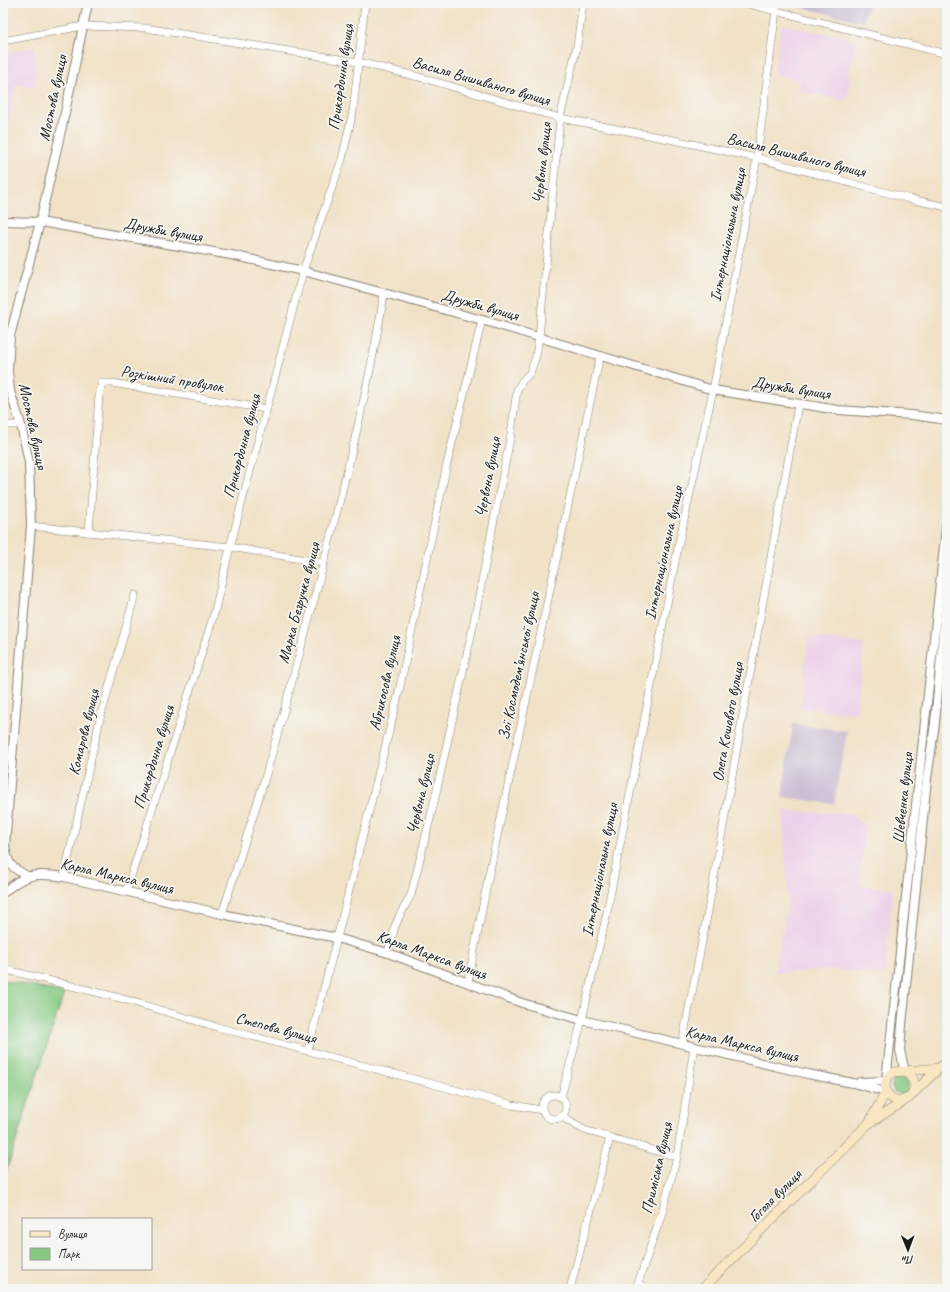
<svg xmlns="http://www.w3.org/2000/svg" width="950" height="1292" font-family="Caveat,sans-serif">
<rect width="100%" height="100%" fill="#f6f6f2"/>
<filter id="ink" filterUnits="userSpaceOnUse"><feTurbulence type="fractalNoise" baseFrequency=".025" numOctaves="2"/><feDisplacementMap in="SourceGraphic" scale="8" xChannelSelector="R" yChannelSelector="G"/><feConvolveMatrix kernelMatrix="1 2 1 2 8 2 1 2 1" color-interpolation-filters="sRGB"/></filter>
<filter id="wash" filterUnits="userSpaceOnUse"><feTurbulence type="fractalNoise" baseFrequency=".012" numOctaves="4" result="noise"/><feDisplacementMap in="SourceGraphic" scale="16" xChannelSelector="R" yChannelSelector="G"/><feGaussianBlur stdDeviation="0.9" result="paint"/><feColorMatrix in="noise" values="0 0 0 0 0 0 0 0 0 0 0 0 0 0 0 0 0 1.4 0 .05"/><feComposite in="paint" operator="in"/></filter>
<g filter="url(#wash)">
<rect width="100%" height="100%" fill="#f1e2c7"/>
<g fill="#edd1e9">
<polygon points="781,24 857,40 848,75 851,82 846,101 798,91 800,80 774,75"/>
<polygon points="35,47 36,86 15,85 3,155 3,53"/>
<polygon points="808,637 864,644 856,713 800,708"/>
<polygon points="783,811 848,813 865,826 860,885 893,889 885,975 836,970 774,973 788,901"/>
</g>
<g fill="#ccbfd4">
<polygon points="784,3 868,3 863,22"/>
<polygon points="793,724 847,731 834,804 782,797"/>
</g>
<g fill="#85c982" stroke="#50724f">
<polygon points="3,980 64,993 3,1181"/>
<circle cx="900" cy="1086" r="8"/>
</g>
</g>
<g filter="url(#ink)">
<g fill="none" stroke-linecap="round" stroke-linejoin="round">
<defs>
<g id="minor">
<polyline points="745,3 947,54"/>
<polyline points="3,41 83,26 145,28 358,62 419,77 560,118 674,140 757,158 910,199 947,207"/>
<polyline points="3,425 21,425"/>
<polyline points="31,526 230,547 324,563"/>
<polyline points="89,532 99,396 102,383 112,383 266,409"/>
<polyline points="64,877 100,719 135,595"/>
<polyline points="126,892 214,614 230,547 303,271 342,159 353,111 365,3"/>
<path d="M 222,914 C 235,872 249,830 262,788 C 283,717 302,645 321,573 C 345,481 369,388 384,294"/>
<polyline points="388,953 395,926 400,915 411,895 432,811 471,636 511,434 517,390 522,381 530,373 536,356 539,337 560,118 577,46 583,3"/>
<polyline points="3,969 120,998 217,1027 512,1105 542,1110"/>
<polyline points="468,982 489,874 600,356"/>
<polyline points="682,1044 708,911 798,405"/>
<polyline points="308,1050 337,938 398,696 447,464 482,320"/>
<circle cx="554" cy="1107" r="12"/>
<polyline points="561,1097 582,1020 606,917 678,547 713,390 757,158 776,10"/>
<polyline points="562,1117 584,1130 677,1157"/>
<polyline points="570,1289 610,1138"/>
<polyline points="645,1289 638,1283 661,1216 677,1157 694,1047"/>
</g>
<g id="tertiary">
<polyline points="3,221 40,222 231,255 303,271 482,320 713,390 838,410 912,415 947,420"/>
<path d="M 27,876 C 11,867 8,865 5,846 L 31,526 L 29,462 L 21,425 L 10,391 L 8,371 L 10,336 L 40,222 L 63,122 L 88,3"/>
<path d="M 3,893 C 25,873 35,873 64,877 L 222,914 L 337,938 L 388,953 L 522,1003 L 582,1020 L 808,1074 L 853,1083 L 886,1092"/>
<polyline points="905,1072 900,1050 902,1025 927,779 935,723 947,589"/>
<polyline points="860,1082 886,1081 947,519"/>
</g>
<g id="secondary">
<path d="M 940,1068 L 894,1072 C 875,1083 890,1109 909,1098 C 921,1085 934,1073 947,1061"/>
<path d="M 905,1072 C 914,1077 916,1084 913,1092"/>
<polyline points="869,1123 886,1092"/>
<polyline points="702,1289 868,1124 906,1100"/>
</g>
</defs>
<use href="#minor" stroke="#867f72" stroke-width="8"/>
<use href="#tertiary" stroke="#867f72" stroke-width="10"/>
<use href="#secondary" stroke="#867f72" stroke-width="10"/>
<use href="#minor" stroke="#fff" stroke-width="7"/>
<use href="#tertiary" stroke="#fff" stroke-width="8"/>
<use href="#secondary" stroke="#f9e7c3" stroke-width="9"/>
</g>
</g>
<g text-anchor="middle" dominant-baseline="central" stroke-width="3.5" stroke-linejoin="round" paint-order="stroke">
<g font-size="16" fill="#1c1c1c" stroke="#f6f6f2">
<text transform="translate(341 77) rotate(-82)">Прикордонна вулиця</text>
<text transform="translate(481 81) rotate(16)">Василя Вишиваного вулиця</text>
<text transform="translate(53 98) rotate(-78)">Мостова вулиця</text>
<text transform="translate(796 155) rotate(14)">Василя Вишиваного вулиця</text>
<text transform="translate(542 163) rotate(-84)">Червона вулиця</text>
<text transform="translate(163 230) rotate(10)">Дружби вулиця</text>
<text transform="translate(728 235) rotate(-79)">Інтернаціональна вулиця</text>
<text transform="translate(480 305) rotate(16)">Дружби вулиця</text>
<text transform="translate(172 379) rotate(9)">Розкішний провулок</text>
<text transform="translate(791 388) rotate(9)">Дружби вулиця</text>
<text transform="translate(33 426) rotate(78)">Мостова вулиця</text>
<text transform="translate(242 446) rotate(-75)">Прикордонна вулиця</text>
<text transform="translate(488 477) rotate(-79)">Червона вулиця</text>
<text transform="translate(664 553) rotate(-78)">Інтернаціональна вулиця</text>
<text transform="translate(299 603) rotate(-75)">Марка Безручка вулиця</text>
<text transform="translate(519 666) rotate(-78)">Зої Космодем’янської вулиця</text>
<text transform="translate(385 683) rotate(-77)">Абрикосова вулиця</text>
<text transform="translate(728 722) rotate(-80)">Олега Кошового вулиця</text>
<text transform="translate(84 732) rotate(-76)">Комарова вулиця</text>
<text transform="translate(154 757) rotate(-73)">Прикордонна вулиця</text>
<text transform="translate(421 794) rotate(-77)">Червона вулиця</text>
<text transform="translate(903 798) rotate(-84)">Шевченка вулиця</text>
<text transform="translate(600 870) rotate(-79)">Інтернаціональна вулиця</text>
<text transform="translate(117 876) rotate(13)">Карла Маркса вулиця</text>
<text transform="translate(432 955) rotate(20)">Карла Маркса вулиця</text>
<text transform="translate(276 1028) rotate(15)">Степова вулиця</text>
<text transform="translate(742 1044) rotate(13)">Карла Маркса вулиця</text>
<text transform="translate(657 1168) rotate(-77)">Приміська вулиця</text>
<text transform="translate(775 1196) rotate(-45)">Гоголя вулиця</text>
</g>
</g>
<rect width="950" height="1292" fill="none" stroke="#f6f6f2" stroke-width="16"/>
<rect x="22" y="1218" width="130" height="52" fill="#f6f6f2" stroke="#9f9f9c"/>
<rect x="30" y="1231" width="20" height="6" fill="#f9e7c3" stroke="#9f9f9c"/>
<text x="58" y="1238" font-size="12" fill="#1c1c1c">Вулиця</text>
<rect x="30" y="1248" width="20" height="12" fill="#85c982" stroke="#9f9f9c"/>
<text x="58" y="1258" font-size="12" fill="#1c1c1c">Парк</text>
<g transform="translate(908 1250) rotate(179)" stroke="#f6f6f2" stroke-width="3" paint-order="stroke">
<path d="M0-3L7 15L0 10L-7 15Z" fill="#1c1c1c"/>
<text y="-6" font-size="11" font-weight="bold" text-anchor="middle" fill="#1c1c1c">Пн</text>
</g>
</svg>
